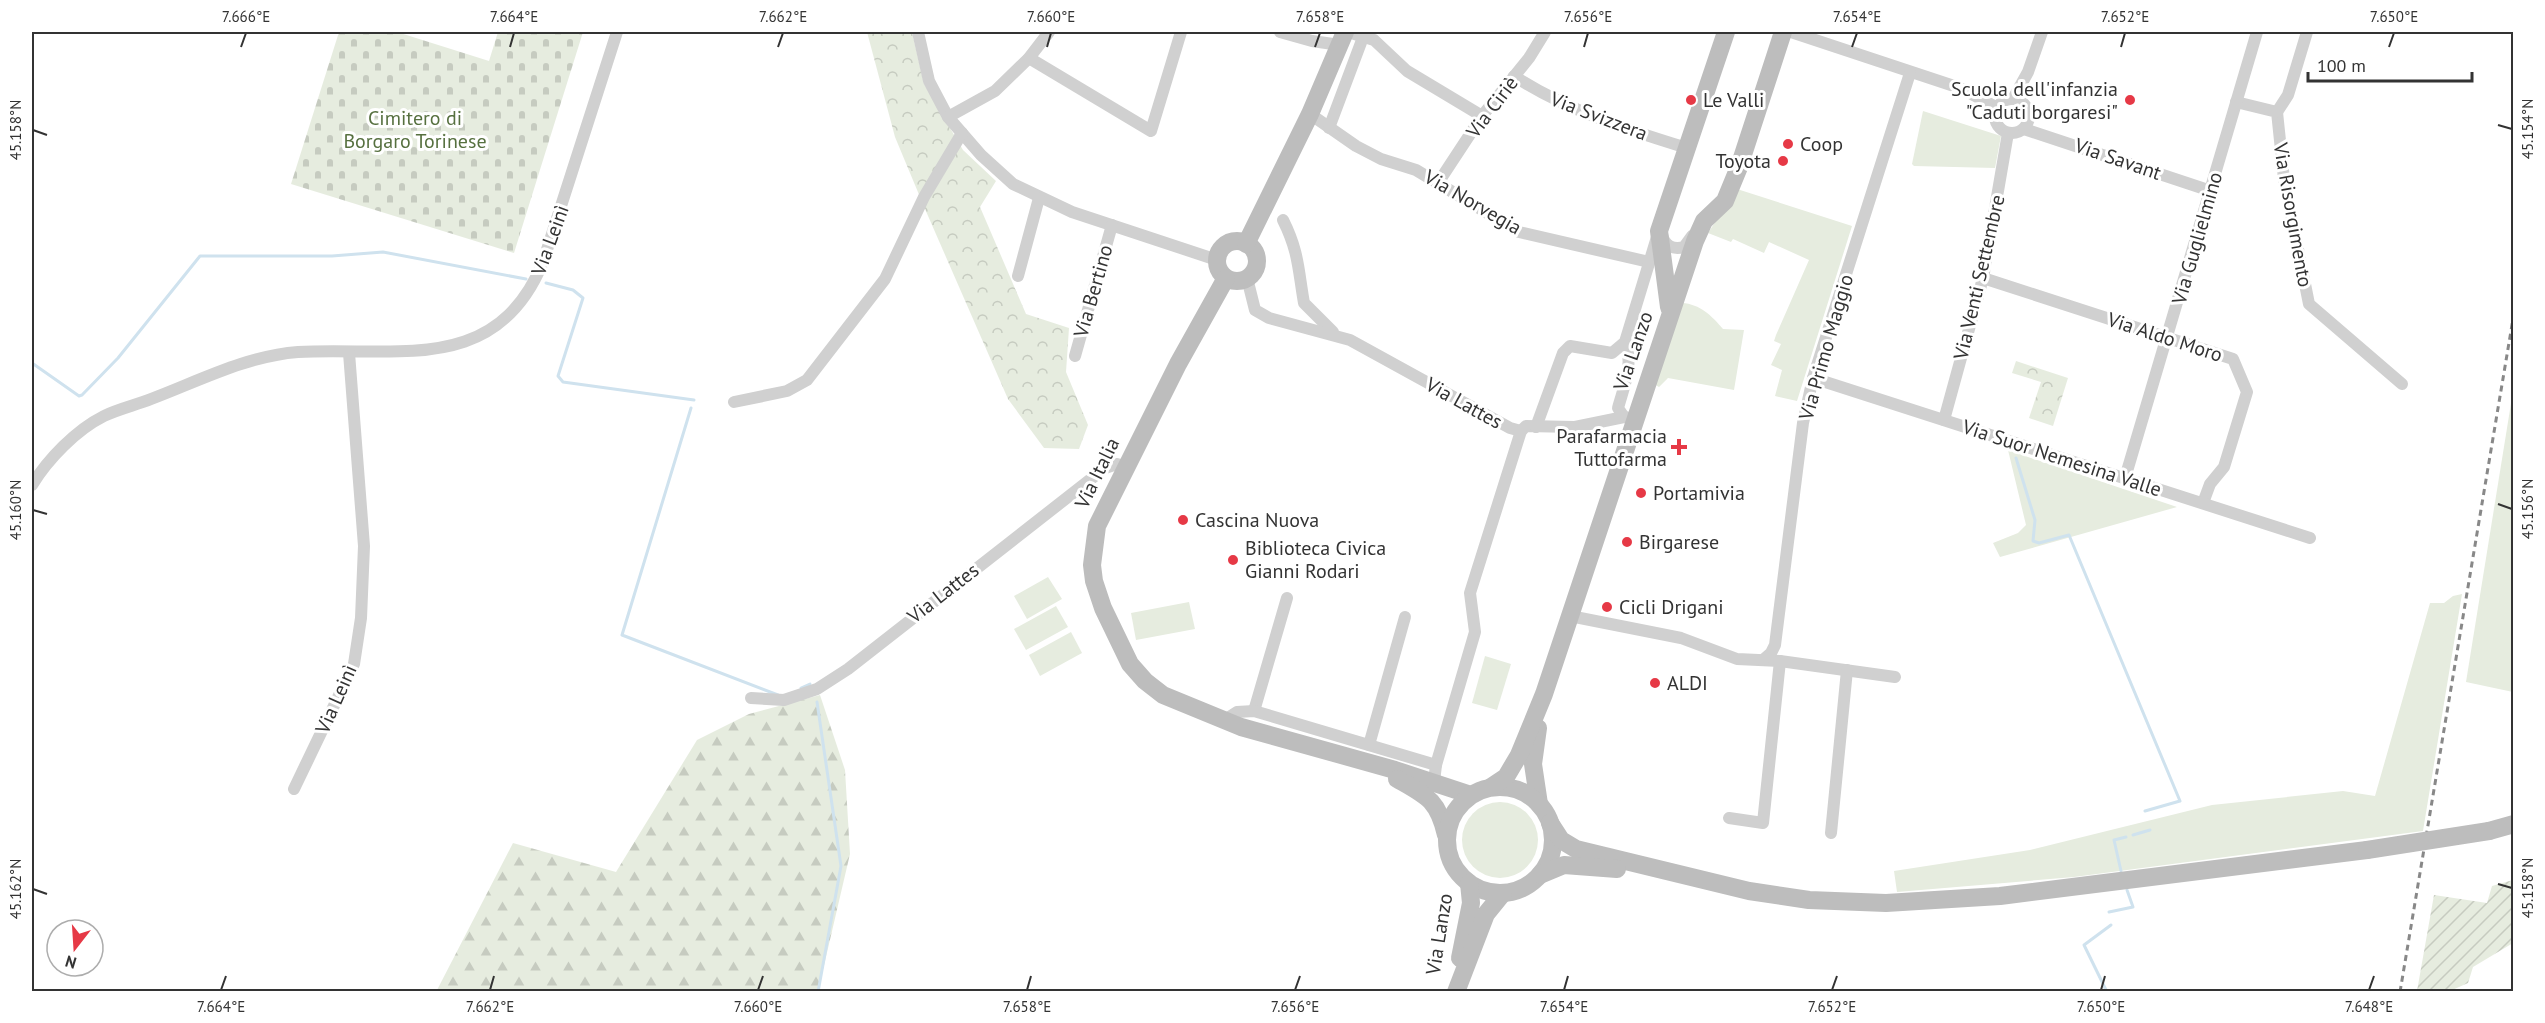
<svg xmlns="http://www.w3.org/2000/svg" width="2545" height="1023" font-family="'PT Sans',sans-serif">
<defs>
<pattern id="forest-firs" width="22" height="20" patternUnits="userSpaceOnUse" patternTransform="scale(1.5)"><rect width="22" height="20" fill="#e6ecdf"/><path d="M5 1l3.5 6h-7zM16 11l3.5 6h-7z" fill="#c6cbc0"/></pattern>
<pattern id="cemetery-stones" width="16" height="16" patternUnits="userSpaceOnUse" patternTransform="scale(1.5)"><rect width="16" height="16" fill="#e6ecdf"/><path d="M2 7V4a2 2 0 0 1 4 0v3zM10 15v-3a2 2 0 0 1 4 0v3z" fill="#c6cbc0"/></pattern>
<pattern id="park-crowns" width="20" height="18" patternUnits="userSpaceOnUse" patternTransform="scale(1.5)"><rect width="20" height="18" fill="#e6ecdf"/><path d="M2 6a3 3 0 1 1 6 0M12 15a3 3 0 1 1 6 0" fill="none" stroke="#c6cbc0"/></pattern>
<pattern id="garden-furrows" width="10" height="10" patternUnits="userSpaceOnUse" patternTransform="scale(1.5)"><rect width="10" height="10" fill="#e6ecdf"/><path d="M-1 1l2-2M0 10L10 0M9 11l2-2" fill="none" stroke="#c6cbc0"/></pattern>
</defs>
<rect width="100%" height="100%" fill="#fff"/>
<g fill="#e6ecdf">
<polygon points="1923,111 2001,136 1995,168 1914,166 1912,164"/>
<polygon points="1737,189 1852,226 1797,401 1775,396 1782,370 1771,365 1781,344 1774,341 1776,335 1809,260 1769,242 1764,253 1733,239 1731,242 1708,233"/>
<path d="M 1682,303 C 1700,304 1712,316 1723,329 L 1744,330 L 1734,390 L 1668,378 L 1659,387 L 1654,384 Z"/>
<polygon points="2513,391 2513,692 2466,682"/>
<polygon points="2008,450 2019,454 2177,507 2000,557 1993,543 2018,533 2026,525"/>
<polygon points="1048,577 1062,599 1027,619 1014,596"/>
<polygon points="2462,594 2423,831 2074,877 1897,892 1894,871 2030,850 2212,805 2343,791 2375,796 2430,603 2444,603 2453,596"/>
<polygon points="1189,602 1195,629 1136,640 1131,613"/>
<polygon points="1056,606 1068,627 1026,650 1014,629"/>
<polygon points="1071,632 1082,653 1040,676 1029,655"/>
<polygon points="1485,656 1511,664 1497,710 1472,703"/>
<circle cx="1500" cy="840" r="38"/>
</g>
<polygon fill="url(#forest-firs)" points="820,695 845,770 850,854 818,991 436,992 513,843 616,872 697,740 749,714"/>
<polygon fill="url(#cemetery-stones)" points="339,32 397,32 489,61 498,32 583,32 514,253 291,184"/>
<g fill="url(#park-crowns)">
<polygon points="867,32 912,32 924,84 963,150 996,181 980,207 1026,314 1069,328 1066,372 1088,425 1079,449 1044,448 1008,399 925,209 895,137"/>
<polygon points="2016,361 2068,378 2053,426 2029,418 2041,382 2012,373"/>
</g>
<polygon fill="url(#garden-furrows)" points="2513,880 2513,943 2473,967 2468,983 2450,991 2417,991 2434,895 2487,903 2492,886"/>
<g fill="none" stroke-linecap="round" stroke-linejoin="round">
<g stroke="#cfe2ee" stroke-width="3">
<polyline points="546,283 573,290 583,298 558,376 563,382 694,400"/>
<polyline points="32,363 79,396 82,395 118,358 200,256 332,256 383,252 526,279"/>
<polyline points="691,408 622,635 778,695"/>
<polyline points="2016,458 2035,520 2033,541 2039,543 2069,535 2180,801 2145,811"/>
<polyline points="801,688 810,684"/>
<polyline points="817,702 841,866 818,992"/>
<polyline points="2133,835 2150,830"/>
<polyline points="2121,871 2114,840 2126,837"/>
<polyline points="2109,912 2133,907 2127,890"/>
<polyline points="2107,992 2084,945 2111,925"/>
</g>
<g stroke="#d0d0d0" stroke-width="12">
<polyline points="918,32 929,81 948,117 981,155 1013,184 1072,212 1217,260"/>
<polyline points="1280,32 1312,41 1340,45"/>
<polyline points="1348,32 1374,40 1407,71 1482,116"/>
<polyline points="1791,32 1960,88 1998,108"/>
<polyline points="1029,58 1151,131 1181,32"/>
<path d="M 1514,76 C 1566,110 1628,130 1687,148"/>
<circle cx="2012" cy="116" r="17"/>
<polyline points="2013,99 2028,72 2042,32"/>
<polyline points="2236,102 2277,112 2284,179 2309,304 2402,384"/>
<polyline points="2277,112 2288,95 2307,32"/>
<polyline points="1310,114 1356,146 1381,159 1416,170 1519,232 1649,262"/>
<polyline points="948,117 995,91 1029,58 1049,32"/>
<polyline points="1329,128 1365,32"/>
<polyline points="2024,129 2211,191"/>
<polyline points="1438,183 1482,116 1529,58 1545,32"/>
<path d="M 1283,220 C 1299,252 1298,269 1304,303 L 1333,332"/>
<path d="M 1662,235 C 1665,246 1673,250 1684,247 L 1692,236"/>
<polyline points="1018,276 1039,198"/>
<polyline points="1247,278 1255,310 1269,318 1350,340 1510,428 1521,431 1526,426 1575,427 1624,417 1634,419"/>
<polyline points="1983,278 2233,359 2247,392 2224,467 2210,484 2203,503"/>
<polyline points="1075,356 1112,225"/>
<polyline points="1813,378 2310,538"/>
<polyline points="734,402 787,391 807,380 885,279 924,197 962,133"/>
<path d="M 1624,417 L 1618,408 C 1624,386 1634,364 1625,342"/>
<polyline points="1944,420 1983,278 2008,133"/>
<polyline points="1536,427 1563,353 1570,346 1612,353 1625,342 1657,237"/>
<polyline points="2125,478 2257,32"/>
<path d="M 32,485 C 48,459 76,430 104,416 C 118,409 136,405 151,399 C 199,381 246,356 298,352 C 395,346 496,377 543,262 L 617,32"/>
<polyline points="1570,616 1681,638 1737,659 1780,661 1895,677"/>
<polyline points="1763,660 1771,653 1775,645 1803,423 1813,378 1910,73"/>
<polyline points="751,698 784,700 817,689 848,669 1105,468 1117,464 1125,466"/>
<polyline points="1254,711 1287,598"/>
<polyline points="1223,721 1237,712 1254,711 1436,765"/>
<polyline points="1369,745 1405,617"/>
<polyline points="1434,782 1436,765 1475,632 1470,593 1521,431"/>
<polyline points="294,789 354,664 361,618 364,546 349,353"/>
<polyline points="1729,818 1763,823 1780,661"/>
<polyline points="1831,833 1847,670"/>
</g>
<g stroke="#bdbdbd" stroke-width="18">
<circle cx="1237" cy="261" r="20"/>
<polyline points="1246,244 1310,114 1345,32"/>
<polyline points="1226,278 1178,364 1097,526 1092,565 1094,581 1103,608 1130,664 1145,681 1163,695 1241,727 1395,770 1471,795"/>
<polyline points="1669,307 1659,231 1726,32"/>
<polyline points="1538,728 1533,764 1539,804"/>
<path d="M 1397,779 C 1427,796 1438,800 1446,835"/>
<circle cx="1500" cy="840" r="53"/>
<polyline points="1491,787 1506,777 1519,755 1544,694 1695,241 1704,221 1725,201 1739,167 1783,32"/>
<polyline points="1550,823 1561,840 1576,849 1749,891 1809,900 1886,903 2000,896 2367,850"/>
<polyline points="2489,831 2514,824"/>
<polyline points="1540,875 1564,865 1617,869"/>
<polyline points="1460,958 1471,903 1469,883"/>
<polyline points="1456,992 1486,914 1503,893"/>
</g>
<polyline stroke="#888" stroke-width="3" stroke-dasharray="6 4.5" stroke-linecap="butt" points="2400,992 2514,313"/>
<polyline stroke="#bdbdbd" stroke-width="18" points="2367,850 2489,831"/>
</g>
<path fill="none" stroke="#333" stroke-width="2" d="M 241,47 L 246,33M 510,47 L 514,33M 778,47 L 783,33M 1047,47 L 1051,33M 1315,47 L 1320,33M 1584,47 L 1588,33M 1852,47 L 1857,33M 2121,47 L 2125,33M 2389,47 L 2394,33M 2498,125 L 2512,129M 33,130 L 47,135M 2498,504 L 2512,509M 33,510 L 47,514M 2498,884 L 2512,888M 33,889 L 47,894M 221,990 L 226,976M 490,990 L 494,976M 758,990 L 763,976M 1027,990 L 1031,976M 1295,990 L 1300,976M 1564,990 L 1568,976M 1832,990 L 1837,976M 2101,990 L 2105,976M 2369,990 L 2374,976"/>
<g fill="#e63946" stroke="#fff" stroke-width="2">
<circle cx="1691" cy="100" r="6"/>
<circle cx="2130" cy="100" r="6"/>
<circle cx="1788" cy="144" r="6"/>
<circle cx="1783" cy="161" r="6"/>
<path d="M1676 438h6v6h6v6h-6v6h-6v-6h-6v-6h6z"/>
<circle cx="1641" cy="493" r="6"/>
<circle cx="1183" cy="520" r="6"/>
<circle cx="1627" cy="542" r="6"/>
<circle cx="1233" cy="560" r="6"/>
<circle cx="1607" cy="607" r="6"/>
<circle cx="1655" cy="683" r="6"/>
</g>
<g text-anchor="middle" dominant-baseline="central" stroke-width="6" stroke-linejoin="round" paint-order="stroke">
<g font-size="20" fill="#333" stroke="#fff" text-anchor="start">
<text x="2118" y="89" text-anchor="end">Scuola dell'infanzia<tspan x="2118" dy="23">"Caduti borgaresi"</tspan></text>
<text x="1703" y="100">Le Valli</text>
<text x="1800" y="144">Coop</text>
<text x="1771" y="161" text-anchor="end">Toyota</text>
<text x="1667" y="436" text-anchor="end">Parafarmacia<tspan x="1667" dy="23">Tuttofarma</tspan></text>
<text x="1653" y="493">Portamivia</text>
<text x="1195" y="520">Cascina Nuova</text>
<text x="1639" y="542">Birgarese</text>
<text x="1245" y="548">Biblioteca Civica<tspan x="1245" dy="23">Gianni Rodari</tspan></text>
<text x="1619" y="607">Cicli Drigani</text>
<text x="1667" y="683">ALDI</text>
</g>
<g font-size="20" fill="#333" stroke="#fff">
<text transform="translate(1492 107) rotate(-53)">Via Ciriè</text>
<text transform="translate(1599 116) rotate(21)">Via Svizzera</text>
<text transform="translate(2118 159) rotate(19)">Via Savant</text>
<text transform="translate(1473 202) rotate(30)">Via Norvegia</text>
<text transform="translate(2293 215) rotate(80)">Via Risorgimento</text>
<text transform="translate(2197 238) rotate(-74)">Via Guglielmino</text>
<text transform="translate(550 240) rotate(-70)">Via Leinì</text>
<text transform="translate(1979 277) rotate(-77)">Via Venti Settembre</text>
<text transform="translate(1093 291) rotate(-74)">Via Bertino</text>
<text transform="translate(2165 337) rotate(18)">Via Aldo Moro</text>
<text transform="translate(1826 347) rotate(-74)">Via Primo Maggio</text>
<text transform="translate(1633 351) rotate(-71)">Via Lanzo</text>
<text transform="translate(1464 403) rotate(29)">Via Lattes</text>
<text transform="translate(2062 458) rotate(18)">Via Suor Nemesina Valle</text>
<text transform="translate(1097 473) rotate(-64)">Via Italia</text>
<text transform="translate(943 593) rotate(-38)">Via Lattes</text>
<text transform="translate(336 699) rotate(-66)">Via Leinì</text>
<text transform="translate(1439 934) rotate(-81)">Via Lanzo</text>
</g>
<g font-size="20" fill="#56703f" stroke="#fff">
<text x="415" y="118">Cimitero di<tspan x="415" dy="23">Borgaro Torinese</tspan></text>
</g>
</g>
<rect width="2545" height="1023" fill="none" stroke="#ffffff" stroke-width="66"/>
<g transform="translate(75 948) rotate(197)"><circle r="28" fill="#ffffff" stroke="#adadad" stroke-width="1.5"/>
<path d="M0-4.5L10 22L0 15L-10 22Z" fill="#e63946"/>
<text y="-9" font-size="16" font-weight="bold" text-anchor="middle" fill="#333333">N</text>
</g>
<path d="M2308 72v9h164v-9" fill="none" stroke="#333333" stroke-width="3"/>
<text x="2317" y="72" font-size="18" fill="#333333" stroke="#ffffff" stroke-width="4.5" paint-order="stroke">100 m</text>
<rect x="33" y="33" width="2479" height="957" fill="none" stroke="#333" stroke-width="2"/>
<g font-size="15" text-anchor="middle" fill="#333">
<text x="246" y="22">7.666°E</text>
<text x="514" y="22">7.664°E</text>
<text x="783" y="22">7.662°E</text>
<text x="1051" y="22">7.660°E</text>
<text x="1320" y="22">7.658°E</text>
<text x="1588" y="22">7.656°E</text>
<text x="1857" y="22">7.654°E</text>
<text x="2125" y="22">7.652°E</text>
<text x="2394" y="22">7.650°E</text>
<text transform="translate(2528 129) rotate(-90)" y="5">45.154°N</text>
<text transform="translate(16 130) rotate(-90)" y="5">45.158°N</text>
<text transform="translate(2528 509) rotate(-90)" y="5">45.156°N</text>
<text transform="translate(16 510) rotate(-90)" y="5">45.160°N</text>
<text transform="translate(2528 888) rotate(-90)" y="5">45.158°N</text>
<text transform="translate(16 889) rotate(-90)" y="5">45.162°N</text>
<text x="221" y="1012">7.664°E</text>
<text x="490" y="1012">7.662°E</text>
<text x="758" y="1012">7.660°E</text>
<text x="1027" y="1012">7.658°E</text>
<text x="1295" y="1012">7.656°E</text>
<text x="1564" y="1012">7.654°E</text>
<text x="1832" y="1012">7.652°E</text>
<text x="2101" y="1012">7.650°E</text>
<text x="2369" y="1012">7.648°E</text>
</g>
</svg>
